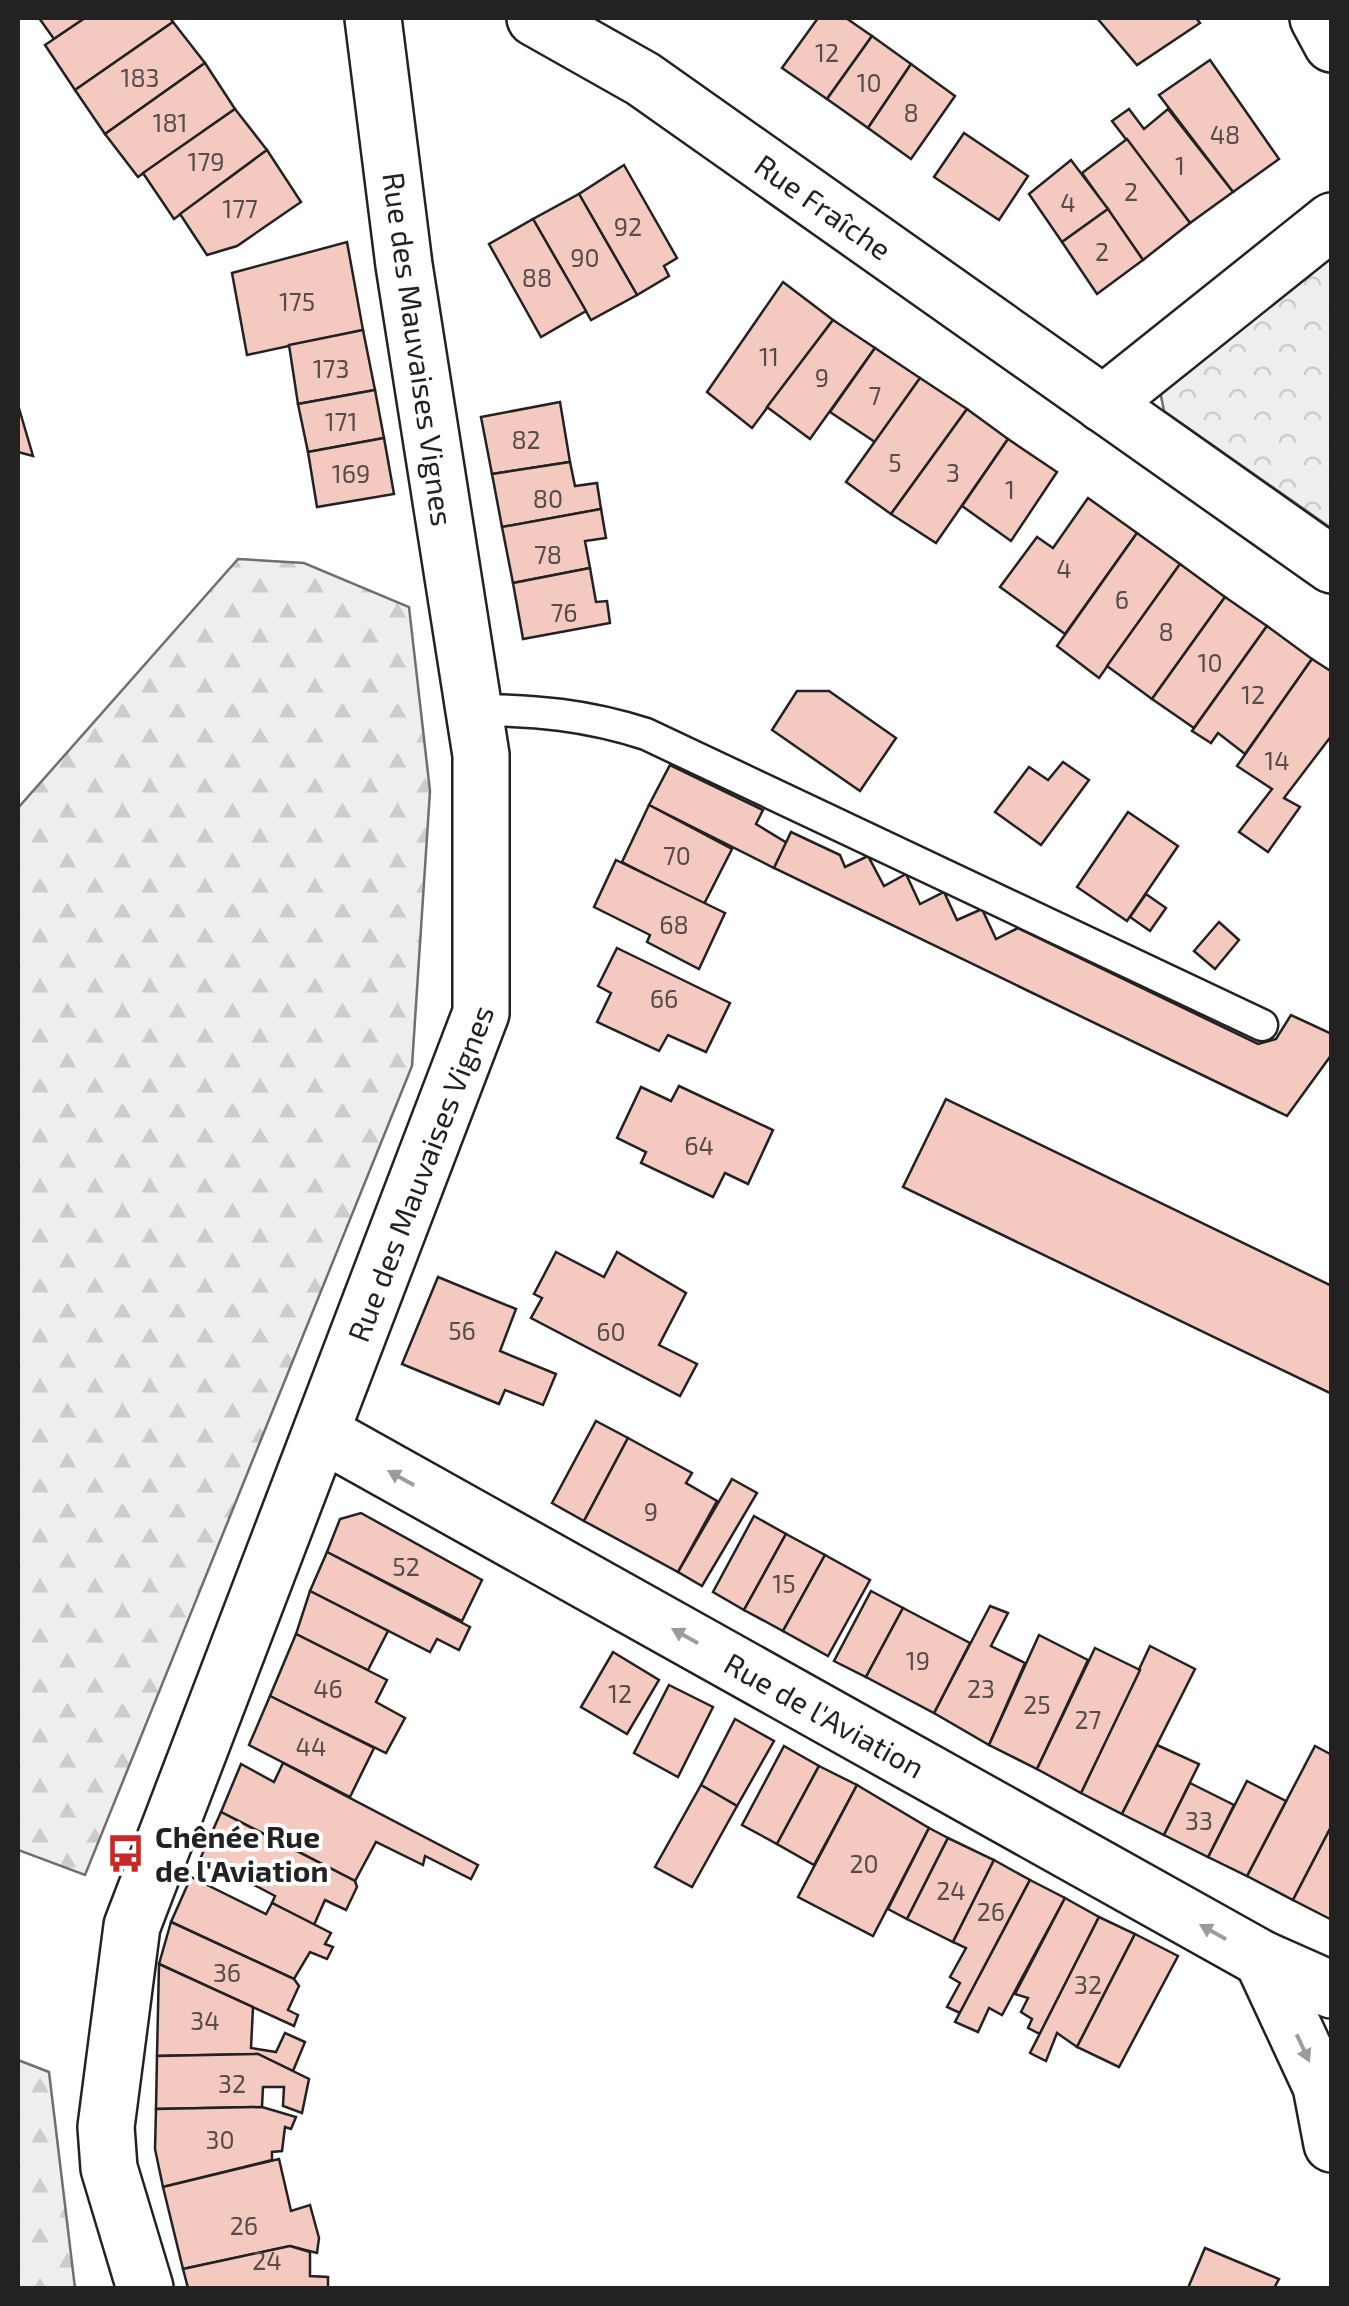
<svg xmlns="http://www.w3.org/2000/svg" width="1349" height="2306" font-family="'Exo 2',sans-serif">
<defs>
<pattern id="forest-firs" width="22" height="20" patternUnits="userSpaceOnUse" patternTransform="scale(2.5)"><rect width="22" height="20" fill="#eee"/><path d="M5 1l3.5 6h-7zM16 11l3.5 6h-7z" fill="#ccc"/></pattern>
<pattern id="park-crowns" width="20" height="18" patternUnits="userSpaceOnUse" patternTransform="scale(2.5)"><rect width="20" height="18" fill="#eee"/><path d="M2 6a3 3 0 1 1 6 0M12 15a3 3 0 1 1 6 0" fill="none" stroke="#ccc"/></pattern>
</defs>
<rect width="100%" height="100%" fill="#fff"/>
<g fill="url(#forest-firs)" stroke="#6f6f6f" stroke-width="2.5">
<polygon points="238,559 304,563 409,607 430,791 412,1066 85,1875 18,1850 18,808"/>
<polygon points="18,2060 49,2072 75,2288 18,2288"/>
</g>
<polygon fill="url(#park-crowns)" stroke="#6f6f6f" stroke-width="2.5" points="1331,254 1331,528 1164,411 1159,386"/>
<g fill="#f3c9c0" stroke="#222" stroke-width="2.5">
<polygon points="39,18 85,18 54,39"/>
<polygon points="85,18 170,18 173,22 75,90 45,45"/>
<polygon points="818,18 846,18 872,36 827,99 782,68"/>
<polygon points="1097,18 1196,18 1200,23 1137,65"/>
<polygon points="173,22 205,63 105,134 75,90"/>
<polygon points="872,36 911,64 868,128 827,99"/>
<polygon points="1210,60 1279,159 1233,192 1159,95"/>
<polygon points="205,63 235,109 138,177 105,134"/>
<polygon points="911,64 955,96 911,159 868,128"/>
<polygon points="235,109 267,150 174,219 143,173"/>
<polygon points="1129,109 1144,129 1168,109 1233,192 1190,223 1112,121"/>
<polygon points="964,133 1028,176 999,220 934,177"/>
<polygon points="1127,139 1190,223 1143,260 1082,173"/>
<polygon points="267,150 301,202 237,246 207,255 180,214"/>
<polygon points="1071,160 1108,209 1062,242 1029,194"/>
<polygon points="624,165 677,258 664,266 669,276 637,295 579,194"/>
<polygon points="579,194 637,295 591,320 533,219"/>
<polygon points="1108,209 1143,260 1097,294 1062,242"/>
<polygon points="533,219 586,311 541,337 489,244"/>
<polygon points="347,242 363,330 247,355 232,273"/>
<polygon points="783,282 833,320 752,428 707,392"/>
<polygon points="833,320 875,348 810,439 767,407"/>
<polygon points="363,330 375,390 298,404 289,345"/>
<polygon points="875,348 920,378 875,442 830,412"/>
<polygon points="920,378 967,409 891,514 846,482"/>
<polygon points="375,390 384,438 308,452 298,404"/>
<polygon points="560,402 570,462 492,474 481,417"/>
<polygon points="18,405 33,456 18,452"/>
<polygon points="967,409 1008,439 936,543 891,514"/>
<polygon points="384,438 394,494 317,507 308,452"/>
<polygon points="1008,439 1057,472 1011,541 962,506"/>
<polygon points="570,462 575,486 597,483 601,509 502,527 492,474"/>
<polygon points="1088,498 1137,533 1065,634 1000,587 1037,537 1053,548"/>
<polygon points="601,509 606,538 585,541 590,568 513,583 502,527"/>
<polygon points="1137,533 1180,564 1099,678 1057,646"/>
<polygon points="1180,564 1225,597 1152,699 1107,666"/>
<polygon points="590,568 596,602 607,601 610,623 523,639 513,583"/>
<polygon points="1225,597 1267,626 1194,728 1152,699"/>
<polygon points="1267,626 1312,659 1245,754 1218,733 1211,743 1192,731"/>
<polygon points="1312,659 1332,672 1332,735 1284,798 1300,807 1268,852 1239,832 1272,789 1237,766"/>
<polygon points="797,691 829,691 896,738 860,791 772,730"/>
<polygon points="1063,762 1089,780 1041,845 995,812 1029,767 1048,780"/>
<polygon points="670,765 763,810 756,824 787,843 774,868 649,805"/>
<polygon points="649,805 732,849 704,904 622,862"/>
<polygon points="1128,812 1178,846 1127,921 1077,887"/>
<polygon points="791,832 840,855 845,867 868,856 884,886 906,874 920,904 944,892 957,920 982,909 996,939 1018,928 1258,1044 1276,1039 1291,1015 1332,1034 1332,1054 1287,1116 774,868"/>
<polygon points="616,860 725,913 699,969 647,942 650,935 594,907"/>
<polygon points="1146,894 1166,908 1150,931 1130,917"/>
<polygon points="1219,922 1239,940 1215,969 1194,951"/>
<polygon points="617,948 730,1003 706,1052 668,1035 659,1051 597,1022 611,993 598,986"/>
<polygon points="679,1086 773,1130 748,1184 725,1173 713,1197 641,1163 646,1152 617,1138 641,1087 671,1101"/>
<polygon points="946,1099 1332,1286 1332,1394 903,1187"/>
<polygon points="556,1252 604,1277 617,1252 686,1293 659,1345 697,1364 680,1396 531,1318 542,1298 534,1294"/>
<polygon points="438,1277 516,1309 500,1351 556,1374 543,1405 505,1390 499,1404 402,1364"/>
<polygon points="596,1421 628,1438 584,1521 552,1503"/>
<polygon points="628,1438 692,1473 686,1483 717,1501 678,1572 584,1521"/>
<polygon points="732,1479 757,1493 702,1586 678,1572"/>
<polygon points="361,1513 482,1580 462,1621 327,1552 340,1519"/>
<polygon points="754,1516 786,1534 744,1610 713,1592"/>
<polygon points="786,1534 825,1555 783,1631 744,1610"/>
<polygon points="327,1552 470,1627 459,1650 437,1639 430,1652 310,1591"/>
<polygon points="825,1555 870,1580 828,1656 783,1631"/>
<polygon points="310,1591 388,1631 368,1670 296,1634"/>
<polygon points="871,1591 903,1608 866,1677 834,1661"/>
<polygon points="990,1606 1008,1613 991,1646 1025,1663 989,1745 934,1713"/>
<polygon points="903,1608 970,1643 934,1713 866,1677"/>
<polygon points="296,1634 387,1680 376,1702 405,1718 386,1753 270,1696"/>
<polygon points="1039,1635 1088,1660 1037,1769 989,1745"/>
<polygon points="1150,1646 1195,1669 1122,1814 1081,1793"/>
<polygon points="1095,1648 1140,1670 1081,1793 1037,1769"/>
<polygon points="613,1652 659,1680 627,1734 581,1707"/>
<polygon points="669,1685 713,1707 678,1777 634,1753"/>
<polygon points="270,1696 374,1748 350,1797 249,1745"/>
<polygon points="735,1719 774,1741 737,1806 701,1785"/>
<polygon points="1157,1745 1199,1764 1164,1835 1122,1814"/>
<polygon points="784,1746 819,1766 777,1844 742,1825"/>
<polygon points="1315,1746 1332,1755 1332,1825 1293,1900 1247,1876"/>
<polygon points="283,1763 478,1865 471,1879 425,1856 423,1865 376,1842 355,1881 221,1812 241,1764 274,1782"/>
<polygon points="819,1766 857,1785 814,1865 777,1844"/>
<polygon points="1247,1781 1286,1801 1247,1876 1208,1857"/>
<polygon points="1190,1783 1234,1805 1208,1857 1164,1835"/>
<polygon points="701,1785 737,1806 692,1887 655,1867"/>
<polygon points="857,1785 929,1828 873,1936 798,1897"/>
<polygon points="221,1812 355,1881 357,1887 346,1910 325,1900 314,1925 272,1903 275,1896 201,1857"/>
<polygon points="1332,1825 1332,1920 1293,1900"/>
<polygon points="929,1828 948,1838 907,1919 888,1909"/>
<polygon points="948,1838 994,1860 953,1942 907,1919"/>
<polygon points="994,1860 1030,1880 960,2013 947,2007 960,1983 950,1977 966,1948 953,1942"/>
<polygon points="191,1877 266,1914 272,1903 331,1933 325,1944 333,1947 327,1959 310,1952 294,1979 171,1922"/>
<polygon points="1030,1880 1065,1898 1002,2015 989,2008 978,2032 955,2022"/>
<polygon points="1065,1898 1099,1917 1040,2034 1028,2028 1032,2019 1021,2012 1028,1998 1015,1994"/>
<polygon points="1099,1917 1135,1934 1077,2047 1057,2033 1046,2061 1030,2053"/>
<polygon points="171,1922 294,1979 299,1986 288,2010 298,2015 294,2026 159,1964"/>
<polygon points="1135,1934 1178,1956 1119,2067 1077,2047"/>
<polygon points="159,1964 253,2007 251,2048 276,2052 285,2033 305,2042 293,2071 258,2054 157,2056"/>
<polygon points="258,2054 309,2079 302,2113 283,2106 284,2087 263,2087 262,2107 156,2109 157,2056"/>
<polygon points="262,2107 296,2117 291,2129 285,2127 282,2151 272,2152 272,2160 163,2187 155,2149 156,2109"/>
<polygon points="279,2159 291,2211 310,2205 319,2238 317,2253 290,2246 183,2269 163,2187"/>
<polygon points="290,2246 310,2252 310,2276 328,2277 328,2288 188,2288 183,2269"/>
<polygon points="1205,2248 1279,2279 1274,2288 1188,2288"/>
</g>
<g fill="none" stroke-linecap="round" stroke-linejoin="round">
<defs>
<path id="lane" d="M 473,710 C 535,710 587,715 646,734 L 1262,1025"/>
<g id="street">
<path id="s1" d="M 535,18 L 643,79 L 1332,565"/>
<polyline points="1318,18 1332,44"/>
<polyline points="1103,404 1332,221"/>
<path id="s2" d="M 323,1434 L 1262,1959 L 1332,1990"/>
<polyline points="1262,1959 1321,2086 1332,2144"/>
<path id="s3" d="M 145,2288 L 109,2168 L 106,2127 L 132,1926 L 481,1013 L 481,755 L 404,265 L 373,18"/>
</g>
</defs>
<use href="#lane" stroke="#222" stroke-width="35"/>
<use href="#street" stroke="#222" stroke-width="60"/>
<use href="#lane" stroke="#fff" stroke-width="30"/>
<use href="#street" stroke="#fff" stroke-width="55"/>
</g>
<defs><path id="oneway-solid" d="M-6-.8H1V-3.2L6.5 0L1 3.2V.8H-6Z" transform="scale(2.5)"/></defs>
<g fill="#9c9c9c">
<use href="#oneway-solid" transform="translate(401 1478) rotate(-151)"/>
<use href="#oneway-solid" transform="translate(685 1636) rotate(-151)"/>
<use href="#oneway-solid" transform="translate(1213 1932) rotate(-151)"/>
<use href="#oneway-solid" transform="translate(1303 2048) rotate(65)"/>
</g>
<defs>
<symbol id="bus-bare" viewBox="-9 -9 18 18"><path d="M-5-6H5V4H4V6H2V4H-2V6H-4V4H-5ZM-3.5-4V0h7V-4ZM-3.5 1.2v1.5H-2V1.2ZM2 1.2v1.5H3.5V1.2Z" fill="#c62828" stroke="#fff" stroke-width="2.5" paint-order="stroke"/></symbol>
</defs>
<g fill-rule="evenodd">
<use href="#bus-bare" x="98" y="1826" width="55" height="55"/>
</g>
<g text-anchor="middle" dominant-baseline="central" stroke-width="8" stroke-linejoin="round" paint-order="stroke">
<g font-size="25" fill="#564c4a">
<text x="827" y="52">12</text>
<text x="140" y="77">183</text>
<text x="869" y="82">10</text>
<text x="911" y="112">8</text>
<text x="170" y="122">181</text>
<text x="1225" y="134">48</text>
<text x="206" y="161">179</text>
<text x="1180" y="165">1</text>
<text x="1131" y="191">2</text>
<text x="1068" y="202">4</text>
<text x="240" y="208">177</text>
<text x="628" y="226">92</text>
<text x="1102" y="251">2</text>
<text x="585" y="257">90</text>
<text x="537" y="277">88</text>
<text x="297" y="301">175</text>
<text x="769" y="356">11</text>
<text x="331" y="368">173</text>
<text x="822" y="377">9</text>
<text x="875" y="395">7</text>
<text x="341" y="421">171</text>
<text x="526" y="439">82</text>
<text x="895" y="462">5</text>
<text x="953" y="472">3</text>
<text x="351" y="473">169</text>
<text x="1010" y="489">1</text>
<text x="548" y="498">80</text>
<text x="548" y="554">78</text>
<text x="1064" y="568">4</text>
<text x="1122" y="599">6</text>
<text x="564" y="612">76</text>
<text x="1166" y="631">8</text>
<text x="1210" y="662">10</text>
<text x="1253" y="694">12</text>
<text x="1277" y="760">14</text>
<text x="677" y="855">70</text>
<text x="674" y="924">68</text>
<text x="664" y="998">66</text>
<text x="699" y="1145">64</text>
<text x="462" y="1330">56</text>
<text x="611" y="1331">60</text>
<text x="651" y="1511">9</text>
<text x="406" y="1566">52</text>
<text x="784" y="1583">15</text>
<text x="918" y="1660">19</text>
<text x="328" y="1688">46</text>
<text x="981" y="1688">23</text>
<text x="620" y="1693">12</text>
<text x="1037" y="1704">25</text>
<text x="1088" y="1719">27</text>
<text x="311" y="1746">44</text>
<text x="1199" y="1820">33</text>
<text x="864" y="1863">20</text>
<text x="951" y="1890">24</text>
<text x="991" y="1911">26</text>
<text x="227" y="1972">36</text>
<text x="1088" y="1984">32</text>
<text x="205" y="2020">34</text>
<text x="232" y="2083">32</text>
<text x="220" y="2139">30</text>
<text x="244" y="2225">26</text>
<text x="267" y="2260">24</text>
</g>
<g font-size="30" fill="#222" stroke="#fff">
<text stroke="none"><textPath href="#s1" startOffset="345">Rue Fraîche</textPath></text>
<text transform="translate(419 349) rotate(82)">Rue des Mauvaises Vignes</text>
<text stroke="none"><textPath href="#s3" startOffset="1175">Rue des Mauvaises Vignes</textPath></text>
<text stroke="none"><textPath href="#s2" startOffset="575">Rue de l'Aviation</textPath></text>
</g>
<g font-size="30" font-weight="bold" fill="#222" stroke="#fff" text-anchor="start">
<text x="155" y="1836">Chênée Rue<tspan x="155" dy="34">de l'Aviation</tspan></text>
</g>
</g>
<rect width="1349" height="2306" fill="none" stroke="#222222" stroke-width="40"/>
</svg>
